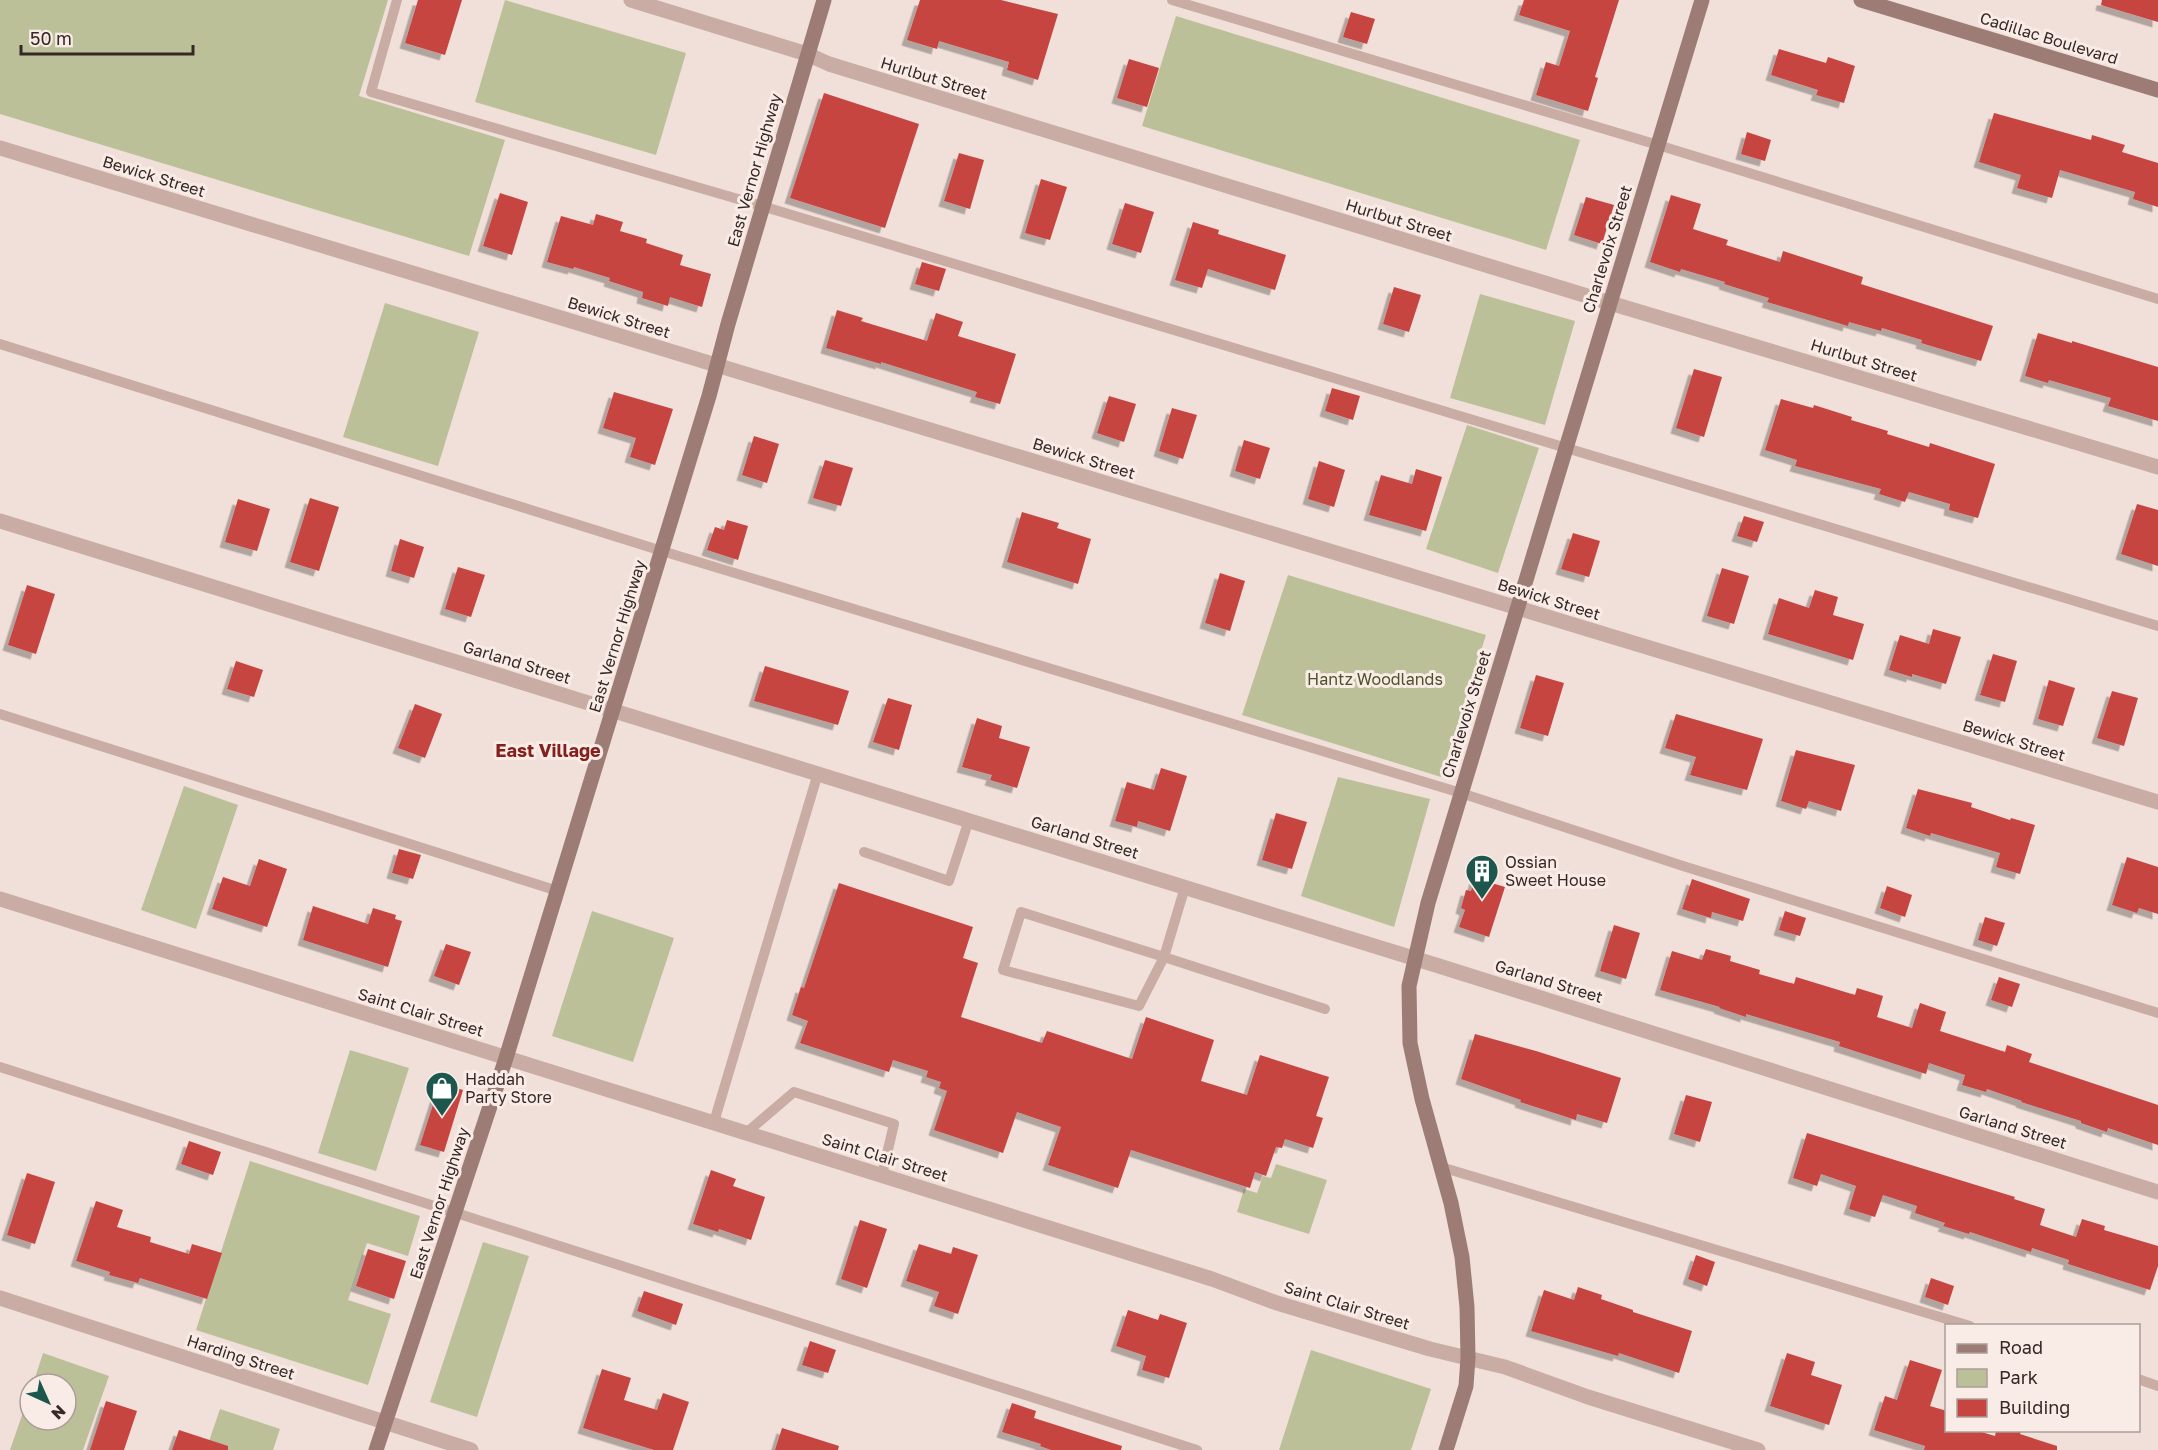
<svg xmlns="http://www.w3.org/2000/svg" width="2158" height="1450" font-family="'Golos Text',sans-serif">
<defs>
<filter id="shadow"><feDropShadow dx="-5.5" dy="5.5" stdDeviation="0" flood-color="#0004"/></filter>
</defs>
<rect width="100%" height="100%" fill="#f1e0d9"/>
<g fill="#bcc099">
<polygon points="0,0 388,0 359,96 505,140 469,256 0,114"/>
<polygon points="505,0 686,53 656,155 475,102"/>
<polygon points="1176,16 1580,140 1546,250 1142,126"/>
<polygon points="1480,294 1575,321 1545,425 1450,398"/>
<polygon points="385,303 479,332 438,466 343,437"/>
<polygon points="1467,425 1539,448 1498,573 1426,549"/>
<polygon points="1288,575 1486,635 1441,777 1242,715"/>
<polygon points="1338,777 1430,799 1394,927 1301,896"/>
<polygon points="184,786 238,805 196,929 141,910"/>
<polygon points="592,911 674,938 633,1062 552,1036"/>
<polygon points="350,1050 409,1068 376,1171 318,1153"/>
<polygon points="250,1161 420,1216 408,1256 367,1243 348,1300 391,1314 368,1385 196,1330"/>
<polygon points="1276,1164 1327,1180 1309,1234 1237,1212 1244,1189 1257,1193 1263,1176 1271,1178"/>
<polygon points="483,1242 529,1256 477,1417 430,1402"/>
<polygon points="1311,1350 1431,1389 1411,1450 1279,1450"/>
<polygon points="43,1353 109,1376 83,1450 10,1450 30,1392 30,1420 66,1420 66,1384 33,1384"/>
<polygon points="220,1409 280,1429 273,1450 206,1450"/>
</g>
<g fill="#c74441" filter="url(#shadow)">
<polygon points="418,0 462,0 445,55 405,43"/>
<polygon points="920,0 1001,0 1058,14 1038,80 1007,70 1009,62 939,41 937,49 907,40"/>
<polygon points="1524,0 1619,0 1595,77 1598,78 1588,111 1536,95 1546,62 1559,66 1570,31 1519,15"/>
<polygon points="2102,0 2158,0 2158,22 2101,5"/>
<polygon points="1351,12 1375,19 1367,44 1343,37"/>
<polygon points="1779,49 1826,63 1828,57 1855,66 1844,103 1816,95 1818,90 1771,75"/>
<polygon points="1129,59 1159,68 1147,107 1117,98"/>
<polygon points="824,93 919,124 885,228 790,198"/>
<polygon points="1994,113 2091,140 2092,135 2125,145 2122,152 2158,163 2158,207 2133,199 2135,192 2060,170 2052,198 2017,188 2021,175 1979,162"/>
<polygon points="1747,132 1771,140 1765,161 1741,154"/>
<polygon points="959,153 984,160 970,209 944,201"/>
<polygon points="1041,179 1067,187 1050,240 1025,233"/>
<polygon points="500,193 528,202 512,255 483,246"/>
<polygon points="1671,195 1701,204 1693,229 1728,240 1726,245 1780,262 1783,251 1863,277 1861,284 1993,326 1981,361 1921,343 1922,340 1882,328 1881,331 1849,322 1848,326 1767,302 1769,298 1724,284 1725,282 1681,269 1680,272 1650,262"/>
<polygon points="1586,197 1614,205 1602,244 1574,235"/>
<polygon points="1125,203 1154,212 1141,253 1112,244"/>
<polygon points="596,214 623,222 620,231 647,239 646,243 683,255 680,265 711,274 702,307 670,297 668,306 642,298 643,292 609,281 610,278 574,267 573,269 547,262 561,216 593,225"/>
<polygon points="1193,222 1219,230 1218,234 1286,255 1275,290 1208,269 1202,288 1175,280"/>
<polygon points="922,262 946,269 939,291 915,284"/>
<polygon points="1394,287 1421,295 1409,332 1383,324"/>
<polygon points="837,310 863,318 861,321 927,341 936,313 963,322 958,336 1016,354 1000,404 975,397 977,392 881,362 881,364 826,348"/>
<polygon points="2038,333 2072,343 2072,341 2158,367 2158,421 2108,406 2111,398 2049,380 2048,383 2025,376"/>
<polygon points="1694,369 1722,377 1704,437 1676,428"/>
<polygon points="1332,388 1360,396 1353,420 1325,411"/>
<polygon points="614,392 673,409 655,465 630,457 636,438 603,428"/>
<polygon points="1109,396 1136,404 1124,442 1097,433"/>
<polygon points="1781,399 1813,408 1814,405 1852,417 1851,420 1888,431 1887,434 1929,447 1930,443 1995,464 1978,518 1949,510 1950,504 1909,492 1905,502 1879,494 1881,489 1795,466 1797,460 1765,450"/>
<polygon points="1172,408 1197,415 1183,459 1159,451"/>
<polygon points="754,436 779,444 767,483 742,475"/>
<polygon points="1244,440 1270,448 1260,479 1235,471"/>
<polygon points="825,460 853,468 841,506 813,498"/>
<polygon points="1319,461 1345,470 1334,507 1308,499"/>
<polygon points="1416,469 1442,477 1426,531 1369,515 1381,475 1412,484"/>
<polygon points="310,498 339,507 319,571 290,562"/>
<polygon points="238,499 270,509 257,551 225,542"/>
<polygon points="2137,504 2158,510 2158,566 2121,554"/>
<polygon points="1022,512 1059,523 1057,528 1091,539 1078,584 1007,562"/>
<polygon points="1744,516 1764,522 1757,542 1737,536"/>
<polygon points="727,520 748,526 738,560 707,550 715,527 724,530"/>
<polygon points="1573,533 1600,541 1589,577 1561,569"/>
<polygon points="400,539 424,547 414,578 391,571"/>
<polygon points="458,567 485,575 471,617 445,609"/>
<polygon points="1722,568 1749,576 1734,624 1707,616"/>
<polygon points="1220,573 1245,581 1230,631 1205,623"/>
<polygon points="27,585 55,594 36,654 8,645"/>
<polygon points="1815,590 1838,597 1833,615 1864,624 1853,660 1768,634 1779,598 1809,608"/>
<polygon points="1933,629 1961,637 1946,684 1912,674 1912,677 1889,670 1900,635 1929,644"/>
<polygon points="1993,654 2017,661 2005,702 1980,695"/>
<polygon points="236,661 263,670 254,697 227,689"/>
<polygon points="765,666 849,691 838,725 754,701"/>
<polygon points="1536,675 1564,683 1548,736 1520,728"/>
<polygon points="2049,680 2075,688 2063,726 2038,719"/>
<polygon points="2112,691 2138,698 2124,746 2097,738"/>
<polygon points="888,698 912,705 899,750 873,742"/>
<polygon points="415,704 442,714 425,758 398,748"/>
<polygon points="1676,714 1763,739 1747,790 1690,775 1696,757 1665,748"/>
<polygon points="977,718 1002,726 999,738 1030,747 1017,788 990,780 992,775 962,767"/>
<polygon points="1796,750 1855,765 1841,811 1809,801 1806,809 1781,801"/>
<polygon points="1161,768 1187,776 1170,831 1138,821 1137,827 1115,821 1127,782 1154,790"/>
<polygon points="1918,789 1972,803 1971,807 2010,820 2011,818 2035,825 2020,874 1996,867 2000,853 1931,833 1930,836 1906,828"/>
<polygon points="1276,813 1307,822 1292,869 1262,860"/>
<polygon points="399,849 421,855 413,879 392,873"/>
<polygon points="2127,857 2158,867 2158,914 2139,908 2137,913 2112,905"/>
<polygon points="259,859 287,869 267,927 212,909 223,877 250,886"/>
<polygon points="1475,878 1505,887 1489,937 1459,927 1465,910 1461,908 1466,890 1471,891"/>
<polygon points="1692,879 1750,899 1743,921 1712,912 1711,918 1682,909"/>
<polygon points="839,883 973,927 963,958 978,963 961,1017 1042,1043 1047,1031 1132,1059 1146,1017 1214,1040 1201,1081 1247,1095 1260,1055 1329,1077 1316,1116 1323,1118 1313,1148 1285,1139 1282,1148 1276,1147 1266,1176 1255,1172 1250,1188 1131,1150 1118,1188 1048,1165 1061,1127 1017,1112 1003,1153 934,1130 947,1091 939,1088 941,1082 926,1077 928,1071 893,1060 889,1072 800,1043 808,1021 792,1015 801,987 804,988"/>
<polygon points="1887,886 1912,895 1905,917 1880,908"/>
<polygon points="313,906 368,924 373,908 396,915 395,919 402,921 388,967 303,940"/>
<polygon points="1785,911 1806,918 1800,936 1779,930"/>
<polygon points="1985,917 2005,923 1997,946 1978,940"/>
<polygon points="1614,925 1640,933 1626,979 1600,971"/>
<polygon points="446,944 471,952 459,985 434,976"/>
<polygon points="1706,949 1731,956 1730,961 1760,970 1759,974 1794,984 1796,977 1855,995 1857,988 1883,996 1877,1017 1912,1028 1920,1003 1946,1012 1940,1031 2005,1052 2007,1045 2032,1054 2029,1062 2158,1105 2158,1145 2108,1128 2107,1132 2081,1123 2081,1121 2021,1102 2022,1101 1987,1089 1986,1092 1962,1085 1965,1075 1929,1063 1926,1074 1839,1046 1840,1042 1746,1014 1746,1017 1719,1008 1720,1007 1660,990 1672,951 1702,960"/>
<polygon points="1999,977 2020,984 2012,1007 1991,1000"/>
<polygon points="1475,1034 1536,1051 1621,1078 1607,1123 1577,1114 1576,1120 1520,1102 1521,1100 1461,1079"/>
<polygon points="440,1083 463,1090 444,1152 420,1145"/>
<polygon points="1686,1095 1712,1102 1700,1142 1674,1134"/>
<polygon points="1807,1133 2015,1197 2014,1199 2045,1209 2040,1225 2076,1237 2082,1219 2105,1226 2104,1230 2158,1246 2158,1266 2150,1290 2068,1264 2069,1260 2032,1248 2031,1252 1970,1232 1969,1234 1943,1226 1945,1223 1915,1213 1917,1206 1883,1195 1875,1217 1849,1209 1856,1186 1821,1174 1817,1186 1793,1178"/>
<polygon points="189,1141 221,1152 213,1175 181,1164"/>
<polygon points="711,1170 736,1179 733,1186 765,1197 751,1240 719,1229 718,1232 693,1224"/>
<polygon points="27,1173 55,1182 35,1244 7,1235"/>
<polygon points="96,1201 123,1210 117,1227 151,1237 150,1242 189,1254 192,1244 222,1253 207,1299 140,1278 138,1283 109,1275 110,1272 76,1261"/>
<polygon points="860,1220 887,1229 867,1288 841,1279"/>
<polygon points="919,1244 951,1254 953,1247 978,1255 958,1314 934,1306 939,1292 906,1281"/>
<polygon points="368,1249 406,1261 394,1299 356,1286"/>
<polygon points="1696,1255 1715,1262 1707,1286 1688,1279"/>
<polygon points="1931,1278 1954,1286 1948,1305 1925,1297"/>
<polygon points="1578,1287 1602,1295 1601,1299 1633,1310 1633,1312 1692,1331 1679,1373 1619,1353 1618,1356 1531,1331 1544,1290 1574,1300"/>
<polygon points="644,1291 683,1304 676,1325 637,1311"/>
<polygon points="1128,1310 1158,1320 1160,1314 1187,1323 1169,1378 1142,1370 1146,1356 1116,1346"/>
<polygon points="810,1341 836,1350 828,1373 802,1365"/>
<polygon points="1787,1353 1815,1362 1811,1375 1842,1385 1829,1425 1770,1406"/>
<polygon points="1910,1360 1942,1370 1930,1406 1947,1411 1947,1431 1978,1431 1995,1436 1996,1431 2021,1431 2020,1434 2057,1446 2057,1450 1924,1450 1925,1446 1874,1430 1885,1396 1897,1400"/>
<polygon points="602,1369 631,1378 624,1400 657,1410 663,1393 689,1402 673,1450 654,1450 583,1428"/>
<polygon points="106,1401 137,1411 124,1450 90,1450"/>
<polygon points="1012,1403 1036,1411 1034,1418 1122,1446 1121,1450 1051,1450 1040,1446 1041,1444 1002,1432"/>
<polygon points="782,1428 839,1446 838,1450 775,1450"/>
<polygon points="179,1430 228,1446 228,1450 172,1450"/>
</g>
<g fill="none" stroke-linecap="round" stroke-linejoin="round">
<g stroke="#c9ada5" stroke-width="10">
<polyline points="397,0 371,92 762,206 2158,626"/>
<polyline points="1172,0 1658,145 2158,299"/>
<polyline points="0,344 662,551 1461,793 1683,866 2158,1013"/>
<polyline points="0,714 558,891"/>
<polyline points="864,852 949,881 969,820"/>
<polyline points="1185,887 1164,957 1021,912 1003,970 1139,1006 1164,957 1325,1009"/>
<polyline points="0,1067 1197,1450"/>
<polyline points="714,1122 818,773"/>
<polyline points="746,1133 794,1092 894,1124 882,1175"/>
<polyline points="1441,1167 1970,1326"/>
<polyline points="2138,1379 2158,1386"/>
</g>
<g stroke="#c9ada5" stroke-width="15">
<polyline points="631,0 807,54 829,64 1610,303 2158,467"/>
<polyline points="0,148 2158,802"/>
<polyline points="0,521 1439,966 2158,1192"/>
<polyline points="0,899 1212,1279 1277,1303 1430,1349 1505,1367 1588,1397 1758,1450"/>
<polyline points="0,1298 471,1450"/>
</g>
<g stroke="#9d7c76" stroke-width="15">
<polyline points="1861,0 2158,90"/>
<polyline points="376,1450 506,1058 709,396 728,324 824,0"/>
<polyline points="1446,1450 1466,1386 1468,1358 1467,1307 1462,1257 1451,1203 1422,1099 1410,1043 1409,986 1428,903 1702,0"/>
</g>
</g>
<defs>
<symbol id="building-pin" viewBox="-11 -11 22 30"><path d="M0 17L-7.5 6A9.5 9.5 0 1 1 7.5 6Z" fill="#1c564d" stroke="#f9ebe5"/><path d="M-4-6H4V6H1V3H-1V6H-4ZM-2.5-4.3h1.7v1.8h-1.7ZM.8-4.3h1.7v1.8H.8ZM-2.5-1h1.7V.8h-1.7ZM.8-1h1.7V.8H.8Z" fill="#fff"/></symbol>
<symbol id="shop-pin" viewBox="-11 -11 22 30"><path d="M0 17L-7.5 6A9.5 9.5 0 1 1 7.5 6Z" fill="#1c564d" stroke="#f9ebe5"/><path d="M-5-2.5h2.3a2.7 3.5 0 0 1 5.4 0H5L5.5 6h-11ZM-1.5-2.5h3a1.5 2.3 0 0 0-3 0Z" fill="#fff"/></symbol>
</defs>
<g fill-rule="evenodd">
<use href="#building-pin" x="1463" y="852" width="38" height="52"/>
<use href="#shop-pin" x="423" y="1069" width="38" height="52"/>
</g>
<g text-anchor="middle" dominant-baseline="central" stroke-width="6" stroke-linejoin="round" paint-order="stroke">
<g font-size="16" fill="#352826" stroke="#f9ebe5">
<text transform="translate(2049 38) rotate(17)">Cadillac Boulevard</text>
<text transform="translate(934 78) rotate(17)">Hurlbut Street</text>
<text transform="translate(754 170) rotate(-74)">East Vernor Highway</text>
<text transform="translate(154 176) rotate(17)">Bewick Street</text>
<text transform="translate(1399 220) rotate(17)">Hurlbut Street</text>
<text transform="translate(1607 249) rotate(-73)">Charlevoix Street</text>
<text transform="translate(619 317) rotate(17)">Bewick Street</text>
<text transform="translate(1864 360) rotate(17)">Hurlbut Street</text>
<text transform="translate(1084 458) rotate(17)">Bewick Street</text>
<text transform="translate(1549 599) rotate(17)">Bewick Street</text>
<text transform="translate(617 636) rotate(-73)">East Vernor Highway</text>
<text transform="translate(517 662) rotate(17)">Garland Street</text>
<text transform="translate(1466 714) rotate(-73)">Charlevoix Street</text>
<text transform="translate(2014 740) rotate(17)">Bewick Street</text>
<text transform="translate(1085 837) rotate(17)">Garland Street</text>
<text transform="translate(1549 981) rotate(17)">Garland Street</text>
<text transform="translate(421 1012) rotate(17)">Saint Clair Street</text>
<text transform="translate(2013 1127) rotate(17)">Garland Street</text>
<text transform="translate(885 1157) rotate(17)">Saint Clair Street</text>
<text transform="translate(439 1203) rotate(-72)">East Vernor Highway</text>
<text transform="translate(1347 1305) rotate(17)">Saint Clair Street</text>
<text transform="translate(241 1357) rotate(18)">Harding Street</text>
</g>
<g font-size="16" fill="#4d532a" stroke="#f9ebe5">
<text x="1375" y="679">Hantz Woodlands</text>
</g>
<g font-size="16" fill="#352826" stroke="#f9ebe5" text-anchor="start">
<text x="1505" y="862">Ossian<tspan x="1505" dy="18">Sweet House</tspan></text>
<text x="465" y="1079">Haddah<tspan x="465" dy="18">Party Store</tspan></text>
</g>
<g font-size="18" font-weight="bold" fill="#84211f" stroke="#f9ebe5">
<text x="548" y="750">East Village</text>
</g>
</g>
<rect x="1945" y="1324" width="195" height="108" fill="#f9ebe5" stroke="#ab9d99" stroke-width="1.5"/>
<rect x="1957" y="1344" width="30" height="9" fill="#9d7c76" stroke="#ab9d99" stroke-width="1.5"/>
<text x="1999" y="1354" font-size="18" fill="#352826">Road</text>
<rect x="1957" y="1369" width="30" height="18" fill="#bcc099" stroke="#ab9d99" stroke-width="1.5"/>
<text x="1999" y="1384" font-size="18" fill="#352826">Park</text>
<rect x="1957" y="1399" width="30" height="18" fill="#c74441" stroke="#ab9d99" stroke-width="1.5"/>
<text x="1999" y="1414" font-size="18" fill="#352826">Building</text>
<g transform="translate(48 1402) rotate(135)"><circle r="28" fill="#f9ebe5" stroke="#ab9d99" stroke-width="1.5"/>
<path d="M0-4.5L10 22L0 15L-10 22Z" fill="#1c564d"/>
<text y="-9" font-size="16" font-weight="bold" text-anchor="middle" fill="#352826">N</text>
</g>
<path d="M21 45v9h172v-9" fill="none" stroke="#352826" stroke-width="3"/>
<text x="30" y="45" font-size="18" fill="#352826" stroke="#f9ebe5" stroke-width="4.5" paint-order="stroke">50 m</text>
</svg>
